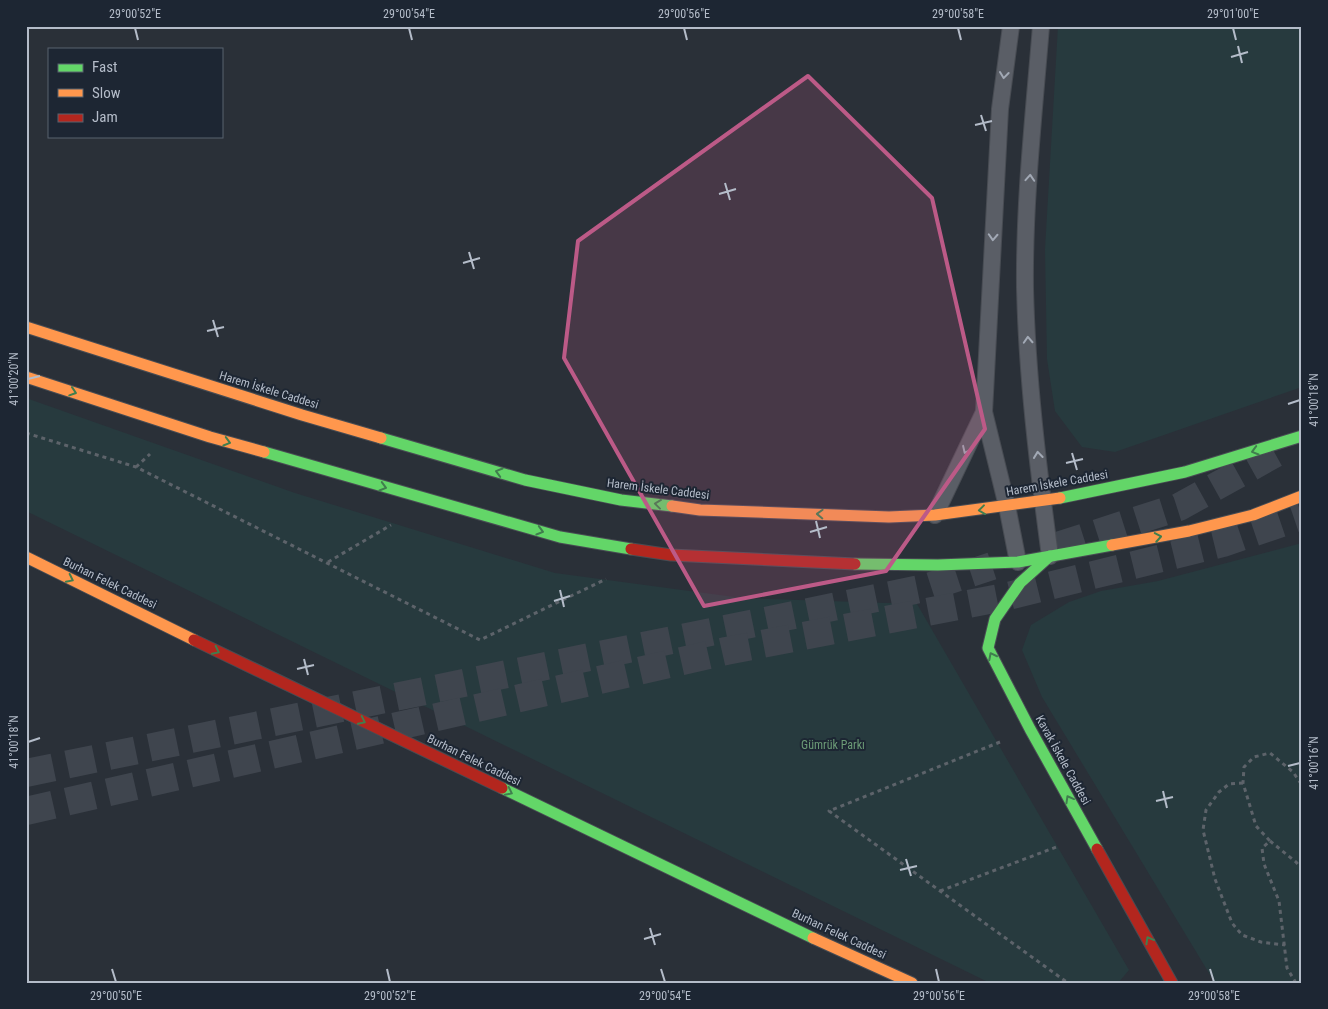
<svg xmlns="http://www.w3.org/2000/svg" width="1328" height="1009" font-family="'Roboto Condensed',sans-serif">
<rect width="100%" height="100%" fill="#2a3038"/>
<g fill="#273a3e">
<polygon points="1058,26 1302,26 1302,387 1115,452 1082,447 1055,411 1047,359 1045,249"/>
<polygon points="26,398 295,493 555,573 742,598 917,604 1129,970 1118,983 990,983 26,511"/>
<polygon points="1302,543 1302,983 1215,983 1042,697 1022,650 1031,625 1069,602 1101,591 1158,581"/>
</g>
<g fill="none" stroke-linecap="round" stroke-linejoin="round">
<g stroke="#3f454e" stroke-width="28" stroke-dasharray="28 14" stroke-linecap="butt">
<polyline points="1057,546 1179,507 1285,448"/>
<polyline points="26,773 925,588 992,566"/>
<polyline points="26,811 726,651 1004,597 1223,543 1302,516"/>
</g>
<defs>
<g id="lane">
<path d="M 1041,26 C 1034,113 1024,201 1025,288 C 1027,377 1038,467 1050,556"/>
<polyline points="984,412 1007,506 1018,562"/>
<polyline points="935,515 984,412 1000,109 1011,26"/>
</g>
<g id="fast">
<polyline points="381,438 525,480 621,500 672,506"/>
<polyline points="264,452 560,537 631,549"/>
<polyline points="1060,498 1185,472 1302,436"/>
<polyline points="1050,556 1020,583 995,619 988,648 1030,729 1097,849"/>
<polyline points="855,564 938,565 1018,562 1112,545"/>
<polyline points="502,788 813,938"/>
</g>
<g id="slow">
<polyline points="26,327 302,415 381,438"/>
<polyline points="26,377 210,437 264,452"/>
<polyline points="672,506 700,510 889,517 935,515 1060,498"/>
<polyline points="1112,545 1189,531 1253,515 1302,496"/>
<polyline points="26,557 194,640"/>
<polyline points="813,938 912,983"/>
</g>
<g id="jam">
<polyline points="631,549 671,555 855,564"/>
<polyline points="194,640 502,788"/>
<polyline points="1097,849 1172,983"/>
</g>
</defs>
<use href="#lane" stroke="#484c53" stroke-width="18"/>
<use href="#fast" stroke="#484c53" stroke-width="13"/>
<use href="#slow" stroke="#484c53" stroke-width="13"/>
<use href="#jam" stroke="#484c53" stroke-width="13"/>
<g stroke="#5d636a" stroke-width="3" stroke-dasharray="4 4" stroke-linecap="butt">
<polyline points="26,433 136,467 480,640 606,579"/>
<polyline points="136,467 150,454"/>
<polyline points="328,562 391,525"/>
<polyline points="1000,742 829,811 1068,983"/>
<polyline points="1243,783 1229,784 1219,792 1206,810 1203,830 1215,879 1232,923 1242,935 1261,942 1285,945"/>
<polyline points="1270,841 1296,862 1302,869"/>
<polyline points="940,891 1059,846"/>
<polyline points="1296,983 1287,968 1279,901 1264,864 1262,848 1270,841 1256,826 1243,783 1244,767 1254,757 1270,753 1293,772 1302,785"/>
</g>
<use href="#lane" stroke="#5a5e66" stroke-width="16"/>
<use href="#fast" stroke="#63d668" stroke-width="11"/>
<use href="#slow" stroke="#ff974d" stroke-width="11"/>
<use href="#jam" stroke="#b3261e" stroke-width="11"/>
</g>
<defs><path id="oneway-chevron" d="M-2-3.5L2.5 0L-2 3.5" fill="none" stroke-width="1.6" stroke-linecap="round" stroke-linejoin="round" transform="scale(1.25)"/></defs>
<g stroke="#a2a9b5">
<use href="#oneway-chevron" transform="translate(1004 75) rotate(97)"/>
<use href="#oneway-chevron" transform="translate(1030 178) rotate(-86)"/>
<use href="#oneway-chevron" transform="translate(993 237) rotate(93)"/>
<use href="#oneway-chevron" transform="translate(1028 340) rotate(-93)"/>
<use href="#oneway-chevron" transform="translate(966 450) rotate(115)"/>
<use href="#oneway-chevron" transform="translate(1038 455) rotate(-96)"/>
</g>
<g stroke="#407e4e">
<use href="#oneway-chevron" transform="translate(73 392) rotate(18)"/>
<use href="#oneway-chevron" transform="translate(227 442) rotate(16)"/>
<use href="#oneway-chevron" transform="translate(1255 451) rotate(164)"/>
<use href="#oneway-chevron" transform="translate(499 472) rotate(-164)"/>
<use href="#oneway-chevron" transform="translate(383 487) rotate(16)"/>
<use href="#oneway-chevron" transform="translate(658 504) rotate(-173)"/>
<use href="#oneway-chevron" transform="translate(982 510) rotate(173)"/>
<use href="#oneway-chevron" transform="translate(820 514) rotate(-178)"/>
<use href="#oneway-chevron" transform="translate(540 531) rotate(16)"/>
<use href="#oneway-chevron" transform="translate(1158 537) rotate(-10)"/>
<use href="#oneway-chevron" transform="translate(70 579) rotate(26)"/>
<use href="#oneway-chevron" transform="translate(216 651) rotate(26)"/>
<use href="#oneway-chevron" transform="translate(992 656) rotate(-117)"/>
<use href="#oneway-chevron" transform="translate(362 721) rotate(26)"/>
<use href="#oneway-chevron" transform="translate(509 792) rotate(26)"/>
<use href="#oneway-chevron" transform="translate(1069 799) rotate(-119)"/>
<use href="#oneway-chevron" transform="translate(1149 940) rotate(-119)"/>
</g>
<path fill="#bc5a87" fill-opacity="0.2" stroke="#bc5a87" stroke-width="4" stroke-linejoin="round" d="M 808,76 L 932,198 L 985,429 L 886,571 L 704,606 L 564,358 L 578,241 Z"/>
<path fill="none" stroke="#b4bcc9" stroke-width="2" d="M 135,28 L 138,40M 409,28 L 412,40M 684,28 L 687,40M 958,28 L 961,40M 1233,28 L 1236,40M 1238,46 L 1242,63M 1231,57 L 1248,52M 981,115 L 986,131M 975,125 L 992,121M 725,183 L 730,200M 719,194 L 736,189M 469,252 L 474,269M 463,263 L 480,258M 213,320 L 218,337M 207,331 L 224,327M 28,379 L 40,376M 1288,404 L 1300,400M 1072,453 L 1077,470M 1066,463 L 1083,459M 816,521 L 820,538M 810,532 L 827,527M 560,590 L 564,607M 554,601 L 570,596M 304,659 L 308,675M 297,669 L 314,665M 28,742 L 40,738M 1288,766 L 1300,763M 1163,791 L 1167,808M 1156,801 L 1173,797M 906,859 L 911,876M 900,870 L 917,866M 650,928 L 655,945M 644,939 L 661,934M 112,969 L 116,982M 387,969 L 390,982M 661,969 L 665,982M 936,969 L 939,982M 1210,969 L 1214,982"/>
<g text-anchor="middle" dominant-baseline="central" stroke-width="4" stroke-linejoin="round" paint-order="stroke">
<g font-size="12" fill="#b4bcc9" stroke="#1d2633">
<text transform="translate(269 390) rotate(17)">Harem İskele Caddesi</text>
<text transform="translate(1057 483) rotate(-10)">Harem İskele Caddesi</text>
<text transform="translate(658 489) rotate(7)">Harem İskele Caddesi</text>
<text transform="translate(110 583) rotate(26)">Burhan Felek Caddesi</text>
<text transform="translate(474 760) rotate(26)">Burhan Felek Caddesi</text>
<text transform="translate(1063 760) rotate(61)">Kavak İskele Caddesi</text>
<text transform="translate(839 934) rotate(25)">Burhan Felek Caddesi</text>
</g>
<g font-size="12" fill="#6b9a76" stroke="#1d2633">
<text x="833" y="745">Gümrük Parkı</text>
</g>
</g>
<rect width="1328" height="1009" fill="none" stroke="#1d2633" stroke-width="55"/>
<rect x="48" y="48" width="175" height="90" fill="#1d2633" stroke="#59626f"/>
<rect x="58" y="64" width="25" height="8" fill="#63d668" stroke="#59626f"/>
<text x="92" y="72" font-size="15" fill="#b4bcc9">Fast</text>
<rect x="58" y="89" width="25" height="8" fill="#ff974d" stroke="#59626f"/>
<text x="92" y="98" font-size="15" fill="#b4bcc9">Slow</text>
<rect x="58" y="114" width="25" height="8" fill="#b3261e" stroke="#59626f"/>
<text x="92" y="122" font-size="15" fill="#b4bcc9">Jam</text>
<rect x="28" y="28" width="1272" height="954" fill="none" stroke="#b4bcc9" stroke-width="2"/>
<g font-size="12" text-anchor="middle" fill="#b4bcc9">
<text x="135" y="18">29°00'52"E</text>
<text x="409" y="18">29°00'54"E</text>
<text x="684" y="18">29°00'56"E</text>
<text x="958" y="18">29°00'58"E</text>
<text x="1233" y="18">29°01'00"E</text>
<text transform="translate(14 379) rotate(-90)" y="4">41°00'20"N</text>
<text transform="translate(1314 400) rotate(-90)" y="4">41°00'18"N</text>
<text transform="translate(14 742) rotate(-90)" y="4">41°00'18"N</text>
<text transform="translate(1314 763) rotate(-90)" y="4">41°00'16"N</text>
<text x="116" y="1000">29°00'50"E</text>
<text x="390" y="1000">29°00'52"E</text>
<text x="665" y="1000">29°00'54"E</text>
<text x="939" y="1000">29°00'56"E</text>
<text x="1214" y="1000">29°00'58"E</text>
</g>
</svg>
